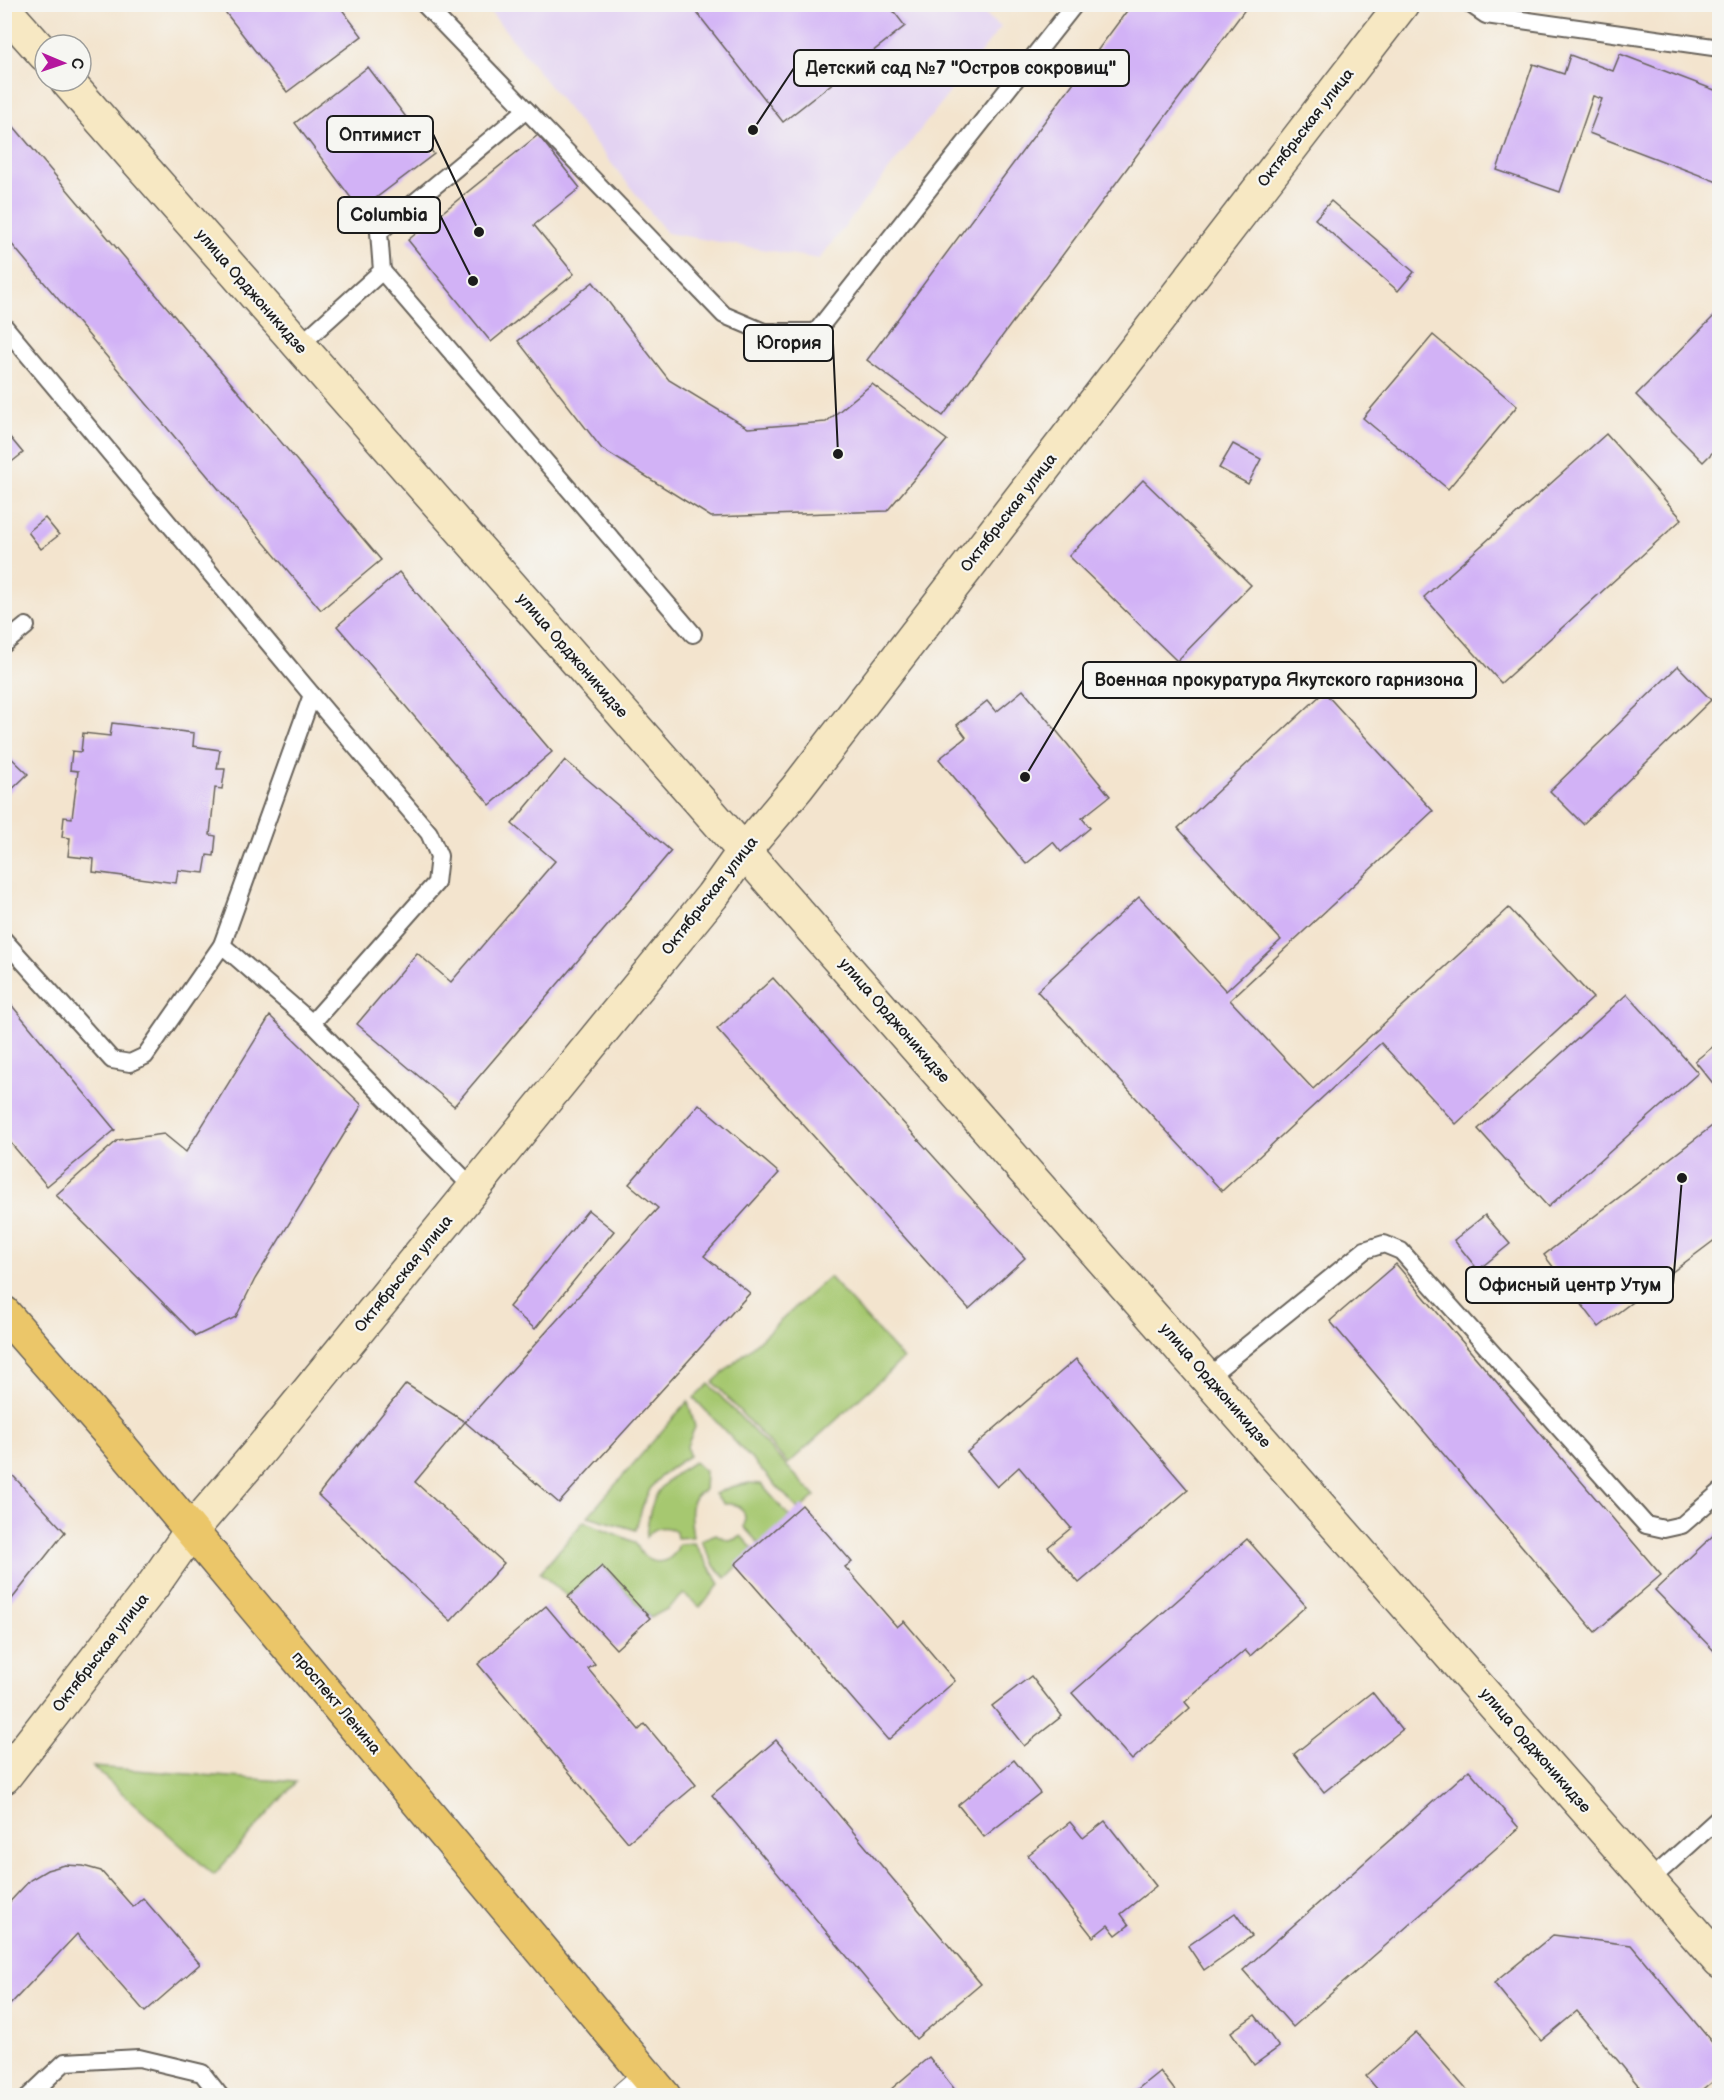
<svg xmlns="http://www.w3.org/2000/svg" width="1724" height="2100" font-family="'Balsamiq Sans',sans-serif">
<rect width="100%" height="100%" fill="#f6f6f2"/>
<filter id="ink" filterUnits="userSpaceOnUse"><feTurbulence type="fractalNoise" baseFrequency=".0167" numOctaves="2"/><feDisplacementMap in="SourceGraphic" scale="12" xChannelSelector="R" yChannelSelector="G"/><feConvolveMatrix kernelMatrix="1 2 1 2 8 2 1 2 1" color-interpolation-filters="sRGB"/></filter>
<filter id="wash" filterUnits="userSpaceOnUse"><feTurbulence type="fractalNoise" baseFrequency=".008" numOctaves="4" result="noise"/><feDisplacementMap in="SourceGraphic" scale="24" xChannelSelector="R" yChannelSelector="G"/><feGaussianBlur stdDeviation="1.35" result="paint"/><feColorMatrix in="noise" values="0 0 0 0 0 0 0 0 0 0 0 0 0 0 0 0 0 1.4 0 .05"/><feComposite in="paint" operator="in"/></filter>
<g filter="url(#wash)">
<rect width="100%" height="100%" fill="#f3e4ce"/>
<polygon fill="#e3d3f2" points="971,4 1001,27 819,259 667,233 485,5"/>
<g fill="#a6c870" stroke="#617246" stroke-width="1.5">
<polygon points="829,1277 903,1359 788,1464 713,1382"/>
<polygon points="709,1384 815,1496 799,1510 694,1398"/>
<path d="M 688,1401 L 695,1427 L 687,1446 L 689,1456 C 652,1478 646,1489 636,1530 L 588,1516 Z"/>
<path d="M 694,1462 L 705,1471 L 704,1491 C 685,1497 691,1521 693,1537 L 677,1538 L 676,1532 C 665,1524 654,1527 646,1537 C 650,1494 659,1484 694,1462 Z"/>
<path d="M 749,1483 L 761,1484 L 790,1517 L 761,1546 L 744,1527 C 748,1511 739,1502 724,1504 L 715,1494 L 731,1487 Z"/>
<path d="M 584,1521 C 600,1528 616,1534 632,1541 C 638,1544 638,1550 643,1555 C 657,1568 674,1561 679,1544 L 694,1543 L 720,1584 L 700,1607 L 684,1594 L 667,1609 L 650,1618 L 603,1567 L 568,1597 L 540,1573 Z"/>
<path d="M 716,1534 C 726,1540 730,1543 741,1536 L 754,1550 L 726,1578 L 715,1567 L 701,1540 Z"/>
<polygon points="93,1767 296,1782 214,1875"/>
</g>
<g id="blocks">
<g fill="#d2b2f6">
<polygon points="219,4 338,4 362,36 287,92"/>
<polygon points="690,4 888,4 905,26 783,122"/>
<polygon points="1132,4 1249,4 943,416 867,360"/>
<polygon points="1620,54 1720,92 1720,183 1589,133 1602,99 1593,96 1560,192 1497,170 1533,64 1564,74 1570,55 1613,71"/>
<polygon points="368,67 434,154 360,210 295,123"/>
<polygon points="4,115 381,560 321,610 4,235"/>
<polygon points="538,135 580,188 534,225 574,274 491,342 408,240"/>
<polygon points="1331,201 1414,272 1398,291 1315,219"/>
<polygon points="593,282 669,380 748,428 826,422 872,384 947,440 887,511 711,517 602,449 518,341"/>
<polygon points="1720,310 1720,445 1703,462 1636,395"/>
<polygon points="1433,335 1517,406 1448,489 1363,418"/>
<polygon points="4,430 23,453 4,468"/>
<polygon points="1606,434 1682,519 1501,683 1424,597"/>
<polygon points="1233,444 1261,459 1248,484 1219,468"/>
<polygon points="1143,480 1251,585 1177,661 1069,556"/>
<polygon points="45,518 59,535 41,549 28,532"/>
<polygon points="399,572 552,752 490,805 337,626"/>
<polygon points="1678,666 1711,700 1583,824 1550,791"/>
<polygon points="1023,690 1110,796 1082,818 1090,828 1061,852 1053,842 1026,864 939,759 966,737 957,725 987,701 996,712"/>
<polygon points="1324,692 1433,811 1230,1000 1313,1089 1509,908 1593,998 1456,1124 1381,1043 1222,1191 1037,991 1139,897 1226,991 1281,940 1178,828"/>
<polygon points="112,723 194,733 193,746 220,750 217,769 225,769 222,789 215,788 210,835 216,836 214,856 207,855 204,873 178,870 176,883 93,872 94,859 68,856 70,838 62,837 64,817 72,818 78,771 70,770 72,751 81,752 83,733 110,736"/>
<polygon points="4,751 28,774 4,797"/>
<polygon points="565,760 671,851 454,1106 357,1024 417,953 451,982 555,861 512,824"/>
<polygon points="773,978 1025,1258 969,1309 717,1029"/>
<polygon points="1627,994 1698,1073 1548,1207 1478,1129"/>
<polygon points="4,996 115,1130 47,1186 4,1135"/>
<polygon points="270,1016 362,1105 255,1279 236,1317 196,1336 56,1195 118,1140 164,1134 186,1152"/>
<polygon points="1720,1041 1720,1092 1695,1061"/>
<polygon points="699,1104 779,1173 704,1256 750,1293 559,1503 465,1422 658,1208 629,1184"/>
<polygon points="1720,1120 1720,1236 1599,1327 1544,1255"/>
<polygon points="588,1210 614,1231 535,1329 509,1307"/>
<polygon points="1485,1215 1510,1244 1478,1270 1454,1240"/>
<polygon points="1396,1264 1661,1575 1595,1632 1330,1321"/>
<polygon points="1076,1359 1188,1490 1079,1583 1048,1547 1071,1528 1019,1467 997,1487 967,1452"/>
<polygon points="406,1384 465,1422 415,1482 504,1563 451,1621 318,1495"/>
<polygon points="4,1466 65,1532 4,1609"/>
<polygon points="802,1505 852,1562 845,1567 897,1627 904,1621 955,1681 888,1740 735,1564"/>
<polygon points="1720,1529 1720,1657 1655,1590"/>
<polygon points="1247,1539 1306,1606 1250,1656 1245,1650 1185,1702 1190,1708 1132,1760 1072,1693"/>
<polygon points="602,1566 650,1618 616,1649 568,1597"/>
<polygon points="546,1606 595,1664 588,1669 639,1730 645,1724 696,1785 628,1842 478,1664"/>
<polygon points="1031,1676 1062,1716 1024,1746 992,1706"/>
<polygon points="1372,1692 1402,1730 1324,1792 1294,1754"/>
<polygon points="776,1740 981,1984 916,2039 712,1795"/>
<polygon points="1014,1760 1040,1793 984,1837 958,1805"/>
<polygon points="1469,1770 1519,1828 1293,2027 1243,1970"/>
<polygon points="1105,1821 1156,1886 1121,1914 1129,1925 1116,1935 1108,1925 1093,1937 1028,1855 1070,1822 1083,1838"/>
<polygon points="65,1865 83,1866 101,1871 133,1907 143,1898 200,1964 145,2012 77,1934 4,2011 4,1908 30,1880 47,1870"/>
<polygon points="1235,1913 1252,1936 1204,1970 1188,1946"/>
<polygon points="1553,1935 1631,1945 1720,2052 1720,2076 1695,2096 1647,2096 1577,2011 1541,2041 1494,1983"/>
<polygon points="1255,2015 1279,2047 1254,2065 1231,2032"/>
<polygon points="1416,2032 1472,2096 1383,2096 1366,2076"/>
<polygon points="929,2057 960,2096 883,2096"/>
<polygon points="1160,2071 1179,2096 1129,2096"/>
</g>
</g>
</g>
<g filter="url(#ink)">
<use href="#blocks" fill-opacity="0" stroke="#67625a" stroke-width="1.5"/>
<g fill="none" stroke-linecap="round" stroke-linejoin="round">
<defs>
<g id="lane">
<polyline points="424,4 724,315 764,332 816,332 1075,4"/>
<polyline points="1470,4 1486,15 1720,48"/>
<polyline points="382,271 693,634"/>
<polyline points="4,326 312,695 429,833 439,856 436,883 312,1023 474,1189"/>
<polyline points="299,346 382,271 379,232 526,110"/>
<polyline points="4,644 26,626"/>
<polyline points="4,940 112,1060 130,1063 145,1056 222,945 312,1023"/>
<polyline points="222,945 312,695"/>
<polyline points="1208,1377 1365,1250 1384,1244 1401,1251 1646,1525 1664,1529 1682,1525 1720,1492"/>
<polyline points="1649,1881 1720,1817"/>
<polyline points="29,2096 65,2062 139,2058 202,2073 220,2096"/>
</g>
<polyline id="street" points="627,2096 649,2077"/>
<g id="secondary">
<polyline points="4,9 45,55"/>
<polyline points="67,81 1720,1962"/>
<polyline points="4,1777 152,1587 191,1531 258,1453 712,896 744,851 797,788 1402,4"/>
</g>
<polyline id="primary" points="4,1313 116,1441 664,2096"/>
</defs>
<use href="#lane" stroke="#67625a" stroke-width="20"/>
<use href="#street" stroke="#67625a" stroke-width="34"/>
<use href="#secondary" stroke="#67625a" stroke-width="36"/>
<use href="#primary" stroke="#67625a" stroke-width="36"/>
<use href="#lane" stroke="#fff" stroke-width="16"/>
<use href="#street" stroke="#fff" stroke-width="32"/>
<use href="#secondary" stroke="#f7e8c3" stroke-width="33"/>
<use href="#primary" stroke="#ebc669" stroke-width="33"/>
</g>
</g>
<g text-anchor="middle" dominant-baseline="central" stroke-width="4.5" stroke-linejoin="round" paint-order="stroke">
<g font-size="16" fill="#1c1c1c" stroke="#f6f6f2">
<text transform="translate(1306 128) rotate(-52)">Октябрьская улица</text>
<text transform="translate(251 292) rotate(49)">улица Орджоникидзе</text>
<text transform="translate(1009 513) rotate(-52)">Октябрьская улица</text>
<text transform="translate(572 656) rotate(49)">улица Орджоникидзе</text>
<text transform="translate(710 896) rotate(-52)">Октябрьская улица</text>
<text transform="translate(894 1021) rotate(49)">улица Орджоникидзе</text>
<text transform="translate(404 1274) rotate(-51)">Октябрьская улица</text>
<text transform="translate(1215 1386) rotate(49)">улица Орджоникидзе</text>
<text transform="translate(101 1653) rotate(-52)">Октябрьская улица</text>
<text transform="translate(336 1703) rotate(50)">проспект Ленина</text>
<text transform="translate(1535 1751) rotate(49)">улица Орджоникидзе</text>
</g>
</g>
<path fill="none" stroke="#1c1c1c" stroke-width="2" d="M753 130L794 68M479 232L433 134M473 281L440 215M838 454L833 343M1025 777L1083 680M1682 1178L1673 1285"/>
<g fill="#1c1c1c" stroke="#f6f6f2" stroke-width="2">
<circle cx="753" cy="130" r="6"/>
<circle cx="479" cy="232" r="6"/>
<circle cx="473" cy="281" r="6"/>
<circle cx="838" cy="454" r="6"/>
<circle cx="1025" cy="777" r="6"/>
<circle cx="1682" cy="1178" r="6"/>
</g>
<g fill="#f6f6f2" stroke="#1c1c1c" stroke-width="2">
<rect x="794" y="50" width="335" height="36" rx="6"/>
<rect x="327" y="116" width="106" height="36" rx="6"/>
<rect x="338" y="197" width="102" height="36" rx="6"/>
<rect x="744" y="325" width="89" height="36" rx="6"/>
<rect x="1083" y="662" width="393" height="36" rx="6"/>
<rect x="1466" y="1267" width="207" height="36" rx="6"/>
</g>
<g font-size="18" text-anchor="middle" font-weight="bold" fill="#1c1c1c">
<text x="961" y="74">Детский сад №7 "Остров сокровищ"</text>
<text x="380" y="141">Оптимист</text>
<text x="389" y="221">Columbia</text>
<text x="789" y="349">Югория</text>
<text x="1279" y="686">Военная прокуратура Якутского гарнизона</text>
<text x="1570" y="1291">Офисный центр Утум</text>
</g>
<rect width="1724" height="2100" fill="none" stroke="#f6f6f2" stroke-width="24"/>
<g transform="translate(63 63) rotate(92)"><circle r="28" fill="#f6f6f2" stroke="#9f9f9c" stroke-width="1.5"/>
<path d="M0-4.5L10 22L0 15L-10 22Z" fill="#b5179e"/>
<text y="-9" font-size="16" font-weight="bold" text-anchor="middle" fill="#1c1c1c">С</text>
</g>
</svg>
